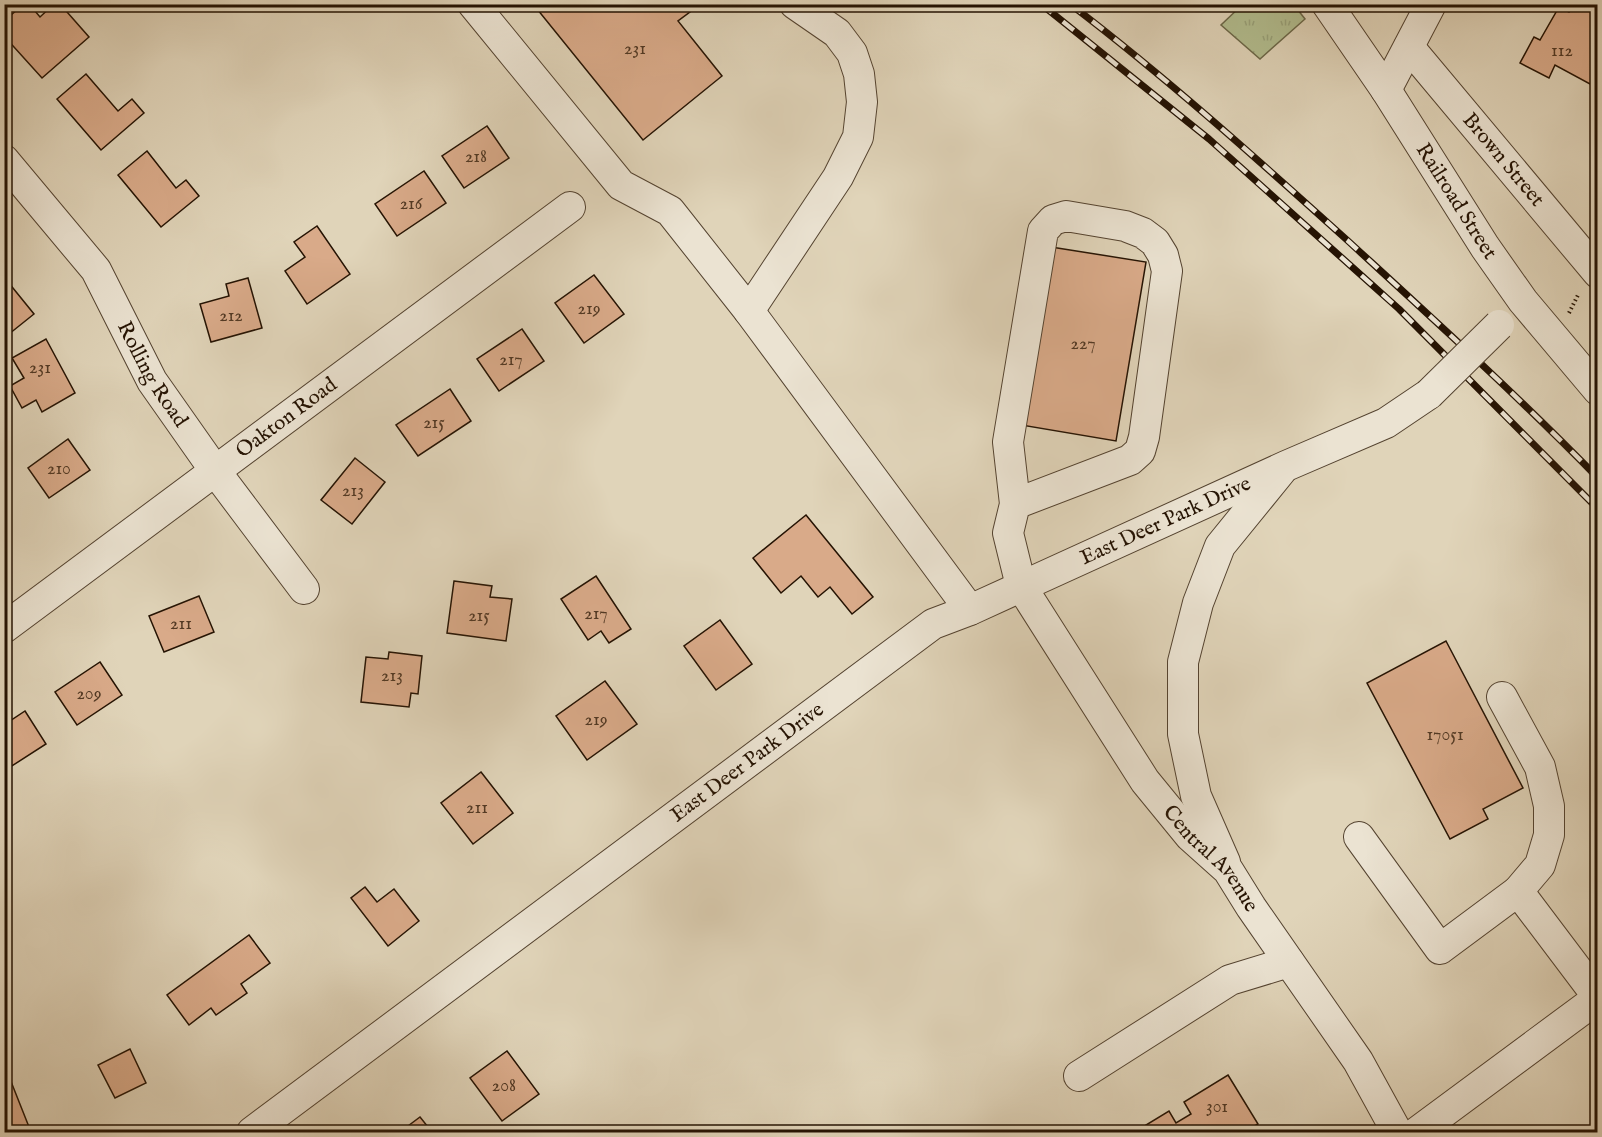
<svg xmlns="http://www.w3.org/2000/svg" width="1602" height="1137" font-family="'IM FELL English',serif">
<defs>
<pattern id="park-tufts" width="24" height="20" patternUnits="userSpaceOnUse" patternTransform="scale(1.5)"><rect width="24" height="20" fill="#b2bd8f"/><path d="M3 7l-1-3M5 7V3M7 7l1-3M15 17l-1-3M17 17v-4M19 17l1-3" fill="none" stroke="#99a27a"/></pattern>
</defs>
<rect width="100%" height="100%" fill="#e0d4b9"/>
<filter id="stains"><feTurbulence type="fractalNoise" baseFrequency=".00333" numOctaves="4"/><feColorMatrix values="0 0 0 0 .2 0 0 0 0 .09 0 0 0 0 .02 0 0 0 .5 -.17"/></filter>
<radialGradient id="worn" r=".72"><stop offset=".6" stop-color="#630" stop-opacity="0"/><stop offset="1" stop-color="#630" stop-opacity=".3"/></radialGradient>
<polygon fill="url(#park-tufts)" stroke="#6c6849" stroke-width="1.5" points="1242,5 1294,5 1305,19 1260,59 1221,25"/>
<g fill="#d9aa89" stroke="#251303" stroke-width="1.5">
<polygon points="24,4 29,4 40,17 54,4 60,4 89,37 42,78 4,36 4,21"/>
<polygon points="533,4 697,4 698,6 678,21 722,76 643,140"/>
<polygon points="1573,4 1583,4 1598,12 1598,70 1590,84 1555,65 1549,78 1520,63 1534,37 1540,40 1559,7 1569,12"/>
<polygon points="86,74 118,111 132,99 144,113 101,150 57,99"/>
<polygon points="487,126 509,158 464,188 442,156"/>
<polygon points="147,151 176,188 186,180 199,196 161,227 118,175"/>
<polygon points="424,171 446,203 397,236 375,204"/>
<polygon points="317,226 350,274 307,304 285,271 305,257 294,242"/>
<polygon points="1051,247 1146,262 1116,441 1021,425"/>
<polygon points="594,275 624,314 584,343 555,303"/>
<polygon points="4,277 34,314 4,338"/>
<polygon points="248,278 262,328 211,342 200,304 229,296 226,284"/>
<polygon points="522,329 544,361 499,391 477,359"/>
<polygon points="46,339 75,393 42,412 36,400 22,408 10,386 24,378 12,358"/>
<polygon points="450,389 471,421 418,456 396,425"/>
<polygon points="68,439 90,470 49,498 28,468"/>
<polygon points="355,458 385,482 352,524 321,500"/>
<polygon points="806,515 873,597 852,614 830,587 818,597 801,576 781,593 753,558"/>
<polygon points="596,576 631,629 609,643 601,631 588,640 561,599"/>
<polygon points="454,581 492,586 490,597 512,599 506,641 447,633"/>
<polygon points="199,596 214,632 164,652 149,616"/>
<polygon points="720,620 752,664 716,690 684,646"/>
<polygon points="1446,641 1523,788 1483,809 1488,819 1450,839 1367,683"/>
<polygon points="389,652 422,656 418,694 411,693 409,707 361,702 366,657 388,659"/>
<polygon points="100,662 122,695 77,725 55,692"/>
<polygon points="605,681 637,724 587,760 556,716"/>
<polygon points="25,711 46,744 4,771 4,725"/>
<polygon points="481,772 513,813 473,844 441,803"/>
<polygon points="365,887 377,902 394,889 419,921 388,946 351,898"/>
<polygon points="249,935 270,963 241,984 247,993 216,1015 211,1008 189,1025 167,995"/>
<polygon points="130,1049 146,1083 115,1098 98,1065"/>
<polygon points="507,1051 539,1094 502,1121 470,1078"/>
<polygon points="1228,1075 1258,1124 1244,1132 1150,1132 1146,1125 1169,1111 1176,1123 1191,1114 1184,1102"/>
<polygon points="10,1079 31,1132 4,1132 4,1082"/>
<polygon points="420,1117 432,1132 400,1132"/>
</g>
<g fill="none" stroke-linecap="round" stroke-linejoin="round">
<defs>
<g id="minor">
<polyline points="473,4 621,185 670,211 749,311 970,610"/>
<path id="s1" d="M 1327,4 L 1386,90 L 1485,247 L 1523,301 L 1598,390"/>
<path id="s2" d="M 1409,47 L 1598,273"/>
<polyline points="1386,90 1431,4"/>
<path id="s3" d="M 4,160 L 96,270 L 152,381 L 216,472 L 304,589"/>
<polyline points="749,311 838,177 858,137 862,102 859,74 852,53 837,33 795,4"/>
<path id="s4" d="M 1015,504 L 1008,442 L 1043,231 L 1053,220 L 1066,216 L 1125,226 L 1143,233 L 1155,242 L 1163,255 L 1167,271 L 1144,437 L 1140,451 L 1130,460 L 1015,504 L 1008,533 L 1021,586 L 1145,781 L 1190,836 L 1228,870 L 1251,907 L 1358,1061 L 1397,1132"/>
<path id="s5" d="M 4,628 L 570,207"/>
<polyline points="1502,697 1540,767 1549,806 1549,835 1540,865 1518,891"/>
<polyline points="1359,837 1440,949 1518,891 1598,997"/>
<polyline points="1225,862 1196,796 1183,734 1183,662 1198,603 1220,546 1281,471"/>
<polyline points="1079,1076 1230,980 1289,962"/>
<path id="s6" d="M 252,1132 L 933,624 L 970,610 L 1286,466 L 1386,423 L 1429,394"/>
<polyline points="1417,1132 1598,998"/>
</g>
</defs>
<use href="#minor" stroke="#544330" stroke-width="32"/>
<polyline stroke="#251303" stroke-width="4" stroke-dasharray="1.5 3" stroke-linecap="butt" points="1569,313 1579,293"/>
<use href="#minor" stroke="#ebe3d2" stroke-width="30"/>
<defs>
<g id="rail">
<polyline points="1041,4 1209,139 1399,309 1598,509"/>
<path d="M 1070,4 C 1167,78 1257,159 1347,240 C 1432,318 1517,395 1598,478"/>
</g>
</defs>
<use href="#rail" stroke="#251303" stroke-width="7"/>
<use href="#rail" stroke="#ebe3d2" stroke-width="4.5" stroke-dasharray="14" stroke-linecap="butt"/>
<defs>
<polyline id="minor-bridge" points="1429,394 1499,325"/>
</defs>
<use href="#minor-bridge" stroke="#544330" stroke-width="32" stroke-linecap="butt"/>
<use href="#minor-bridge" stroke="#ebe3d2" stroke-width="30"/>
</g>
<g text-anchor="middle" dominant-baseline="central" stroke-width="6" stroke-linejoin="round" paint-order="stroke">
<g font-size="18" fill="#523924">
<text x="635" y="49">231</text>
<text x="1562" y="51">112</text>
<text x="476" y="157">218</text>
<text x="411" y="204">216</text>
<text x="589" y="309">219</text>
<text x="231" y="316">212</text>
<text x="1083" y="344">227</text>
<text x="511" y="360">217</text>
<text x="40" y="368">231</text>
<text x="434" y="423">215</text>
<text x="59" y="469">210</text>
<text x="353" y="491">213</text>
<text x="596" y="614">217</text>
<text x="479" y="616">215</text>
<text x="181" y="624">211</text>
<text x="392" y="676">213</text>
<text x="89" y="694">209</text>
<text x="596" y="720">219</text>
<text x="1445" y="735">17051</text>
<text x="477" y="808">211</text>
<text x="504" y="1086">208</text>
<text x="1217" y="1107">301</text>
</g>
<g font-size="21" fill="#251303" stroke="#ebe3d2">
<text stroke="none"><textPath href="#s2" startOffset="147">Brown Street</textPath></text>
<text stroke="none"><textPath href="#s1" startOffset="236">Railroad Street</textPath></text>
<text stroke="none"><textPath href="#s3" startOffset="262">Rolling Road</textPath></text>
<text stroke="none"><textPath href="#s5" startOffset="352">Oakton Road</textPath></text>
<text stroke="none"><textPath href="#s6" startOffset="1104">East Deer Park Drive</textPath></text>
<text stroke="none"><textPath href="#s6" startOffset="618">East Deer Park Drive</textPath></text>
<text stroke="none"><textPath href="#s4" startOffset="1167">Central Avenue</textPath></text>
</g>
</g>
<rect width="1602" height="1137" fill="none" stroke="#e0d4b9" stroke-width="24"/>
<rect x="6" y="6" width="1590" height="1125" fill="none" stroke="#251303" stroke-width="3"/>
<rect x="12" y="12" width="1578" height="1113" fill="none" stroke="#251303" stroke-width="1.5"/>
<rect width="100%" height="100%" filter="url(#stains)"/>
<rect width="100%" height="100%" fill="url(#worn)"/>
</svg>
